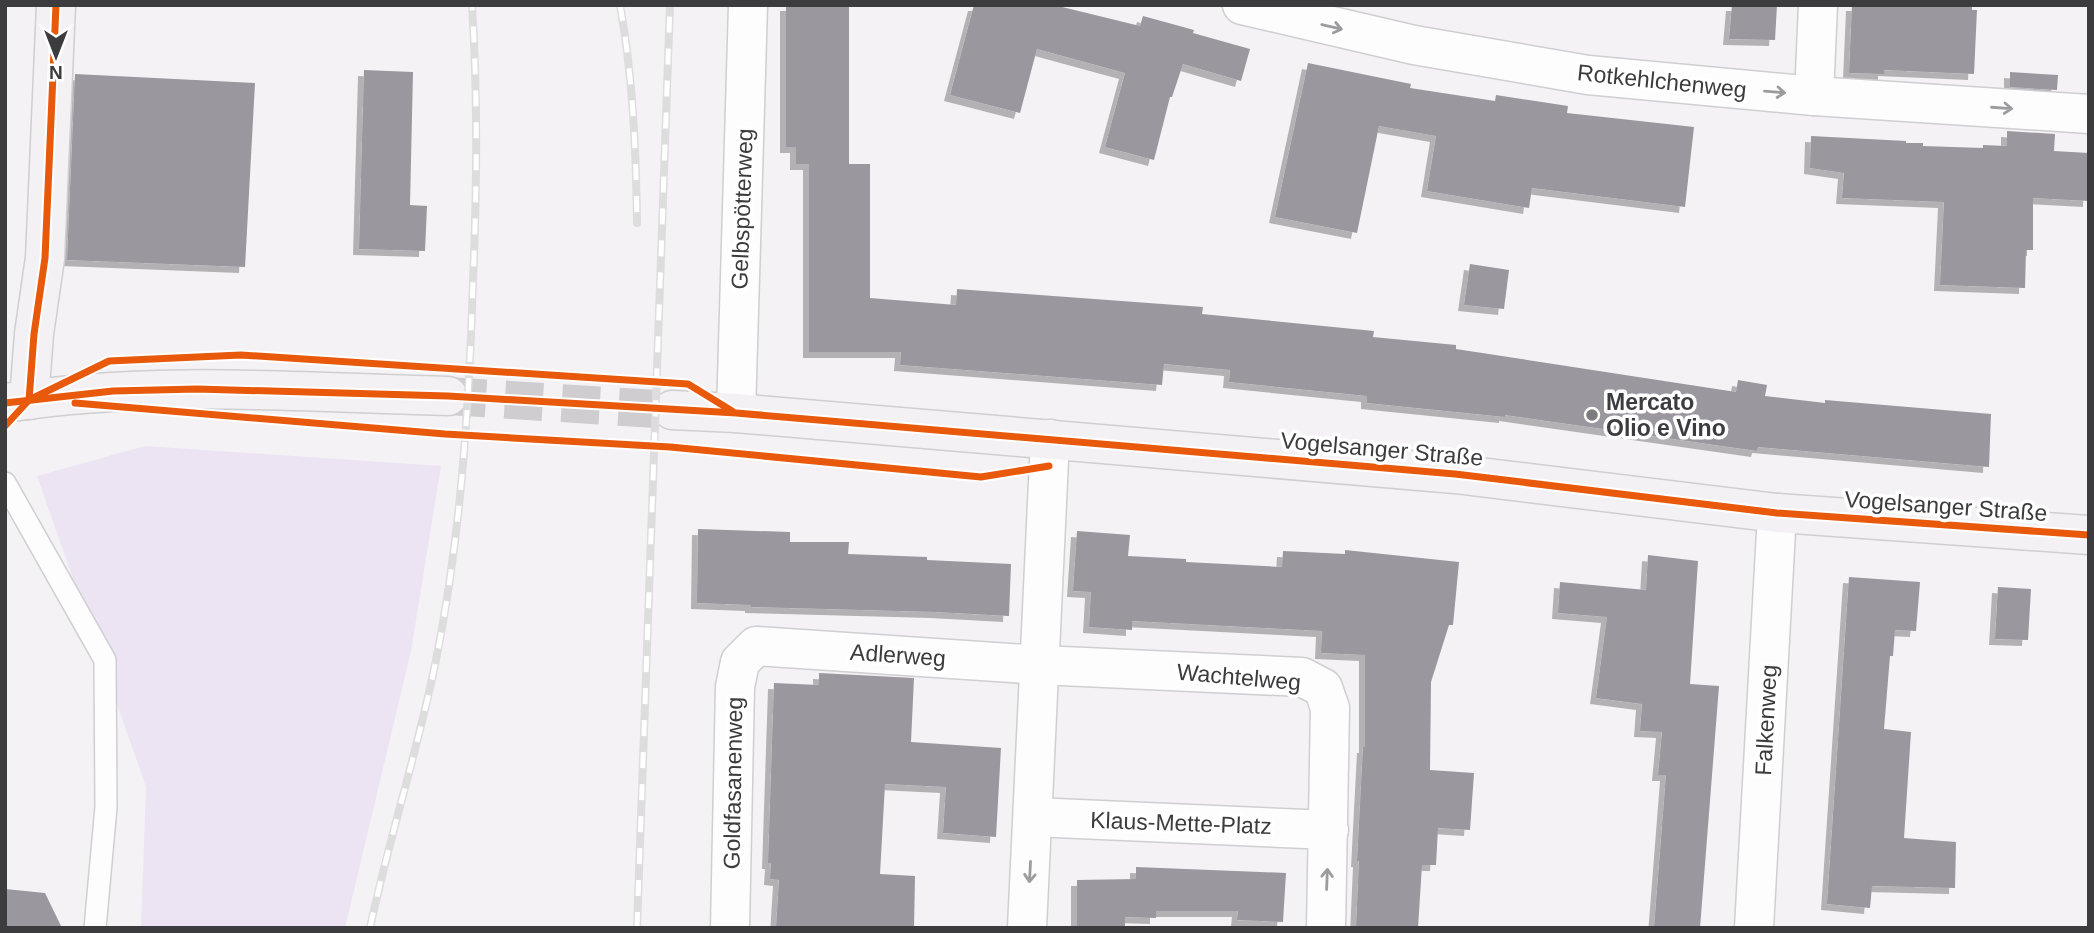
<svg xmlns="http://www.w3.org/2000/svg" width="2094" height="933" font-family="Helvetica,sans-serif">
<defs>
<filter id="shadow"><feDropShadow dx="-6" dy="6" stdDeviation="0" flood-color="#0004"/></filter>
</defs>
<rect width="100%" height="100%" fill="#f4f2f5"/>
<polygon fill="#ece4f3" points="145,446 441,466 411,651 345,928 141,928 146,787 37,476"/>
<g fill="#9b979f" filter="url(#shadow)">
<polygon points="786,5 849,5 849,164 870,164 870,298 956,305 957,289 1203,307 1202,314 1374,331 1373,337 1456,345 1456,349 1736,392 1738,380 1767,385 1765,396 1825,403 1825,400 1991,414 1989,467 1758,447 1757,451 1505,415 1505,417 1367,403 1367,396 1229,382 1230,370 1164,364 1162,385 900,365 901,352 809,352 809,164 796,164 796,147 786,147"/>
<polygon points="974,5 1054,5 1140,26 1143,16 1194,30 1193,33 1250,49 1241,81 1183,64 1172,97 1170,97 1154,160 1105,147 1125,73 1037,49 1020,113 950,95"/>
<polygon points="1732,5 1777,5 1775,40 1729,39"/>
<polygon points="1852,5 1972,6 1972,10 1977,10 1974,74 1884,70 1884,74 1849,73"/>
<polygon points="1308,63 1411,84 1410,88 1495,101 1496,95 1568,106 1567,113 1694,127 1685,207 1532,188 1529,208 1427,191 1436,136 1379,126 1357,233 1275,217"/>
<polygon points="364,70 413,72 410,205 427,206 425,251 359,249"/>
<polygon points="2010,72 2058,75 2057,90 2010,87"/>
<polygon points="75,74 255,83 245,267 67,260"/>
<polygon points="2007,131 2055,134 2054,151 2089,153 2089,201 2033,198 2033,250 2026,250 2025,288 1940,285 1944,202 1842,198 1844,173 1810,168 1811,136 1906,141 1906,143 1923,143 1923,146 1983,148 1983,145 2007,146"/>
<polygon points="1470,264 1509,270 1504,309 1464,305"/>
<polygon points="698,529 790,532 790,542 849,542 848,554 927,557 927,560 1011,564 1009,616 936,612 751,607 751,605 697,603"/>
<polygon points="1077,531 1130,535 1128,556 1186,559 1186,562 1282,567 1283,551 1345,554 1345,550 1459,562 1453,625 1449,625 1431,682 1430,770 1474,773 1470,830 1438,828 1436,865 1422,865 1418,928 1356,928 1359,861 1357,861 1363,747 1365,747 1365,655 1321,653 1322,631 1132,621 1132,630 1089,627 1091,592 1073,591"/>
<polygon points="1648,555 1698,561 1690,684 1719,686 1700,928 1654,928 1666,775 1658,775 1662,732 1640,731 1642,704 1596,698 1607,617 1558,613 1560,582 1646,590"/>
<polygon points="1849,577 1920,582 1916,631 1895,630 1893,656 1890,656 1884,729 1911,732 1904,838 1956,842 1955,888 1872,886 1870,908 1827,904"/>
<polygon points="1998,587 2031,589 2028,640 1995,639"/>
<polygon points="819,673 914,678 911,742 1001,748 996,837 943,833 946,787 885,784 880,874 915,876 914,928 776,928 779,880 770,879 771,863 768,863 774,683 819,685"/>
<polygon points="1136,867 1286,873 1283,922 1237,920 1238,911 1156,911 1156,918 1125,917 1125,928 1077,928 1077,880 1136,879"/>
<polygon points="5,889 45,893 62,928 5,928"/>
</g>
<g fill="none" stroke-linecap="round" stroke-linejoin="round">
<polyline stroke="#cfcdd0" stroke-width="38" stroke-dasharray="38 19" stroke-linecap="butt" points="448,396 672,410"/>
<defs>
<polyline id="lane" points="5,483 105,660 106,807 95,928"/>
<g id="street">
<polyline points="1242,5 1414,45 1588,75 1814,96 2089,114"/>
<polyline points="1814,96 1818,5"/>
<polyline points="736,413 748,5"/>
<polyline points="1033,817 1329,830"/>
<polyline points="730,928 735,687 740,662 756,646 1040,665 1302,677 1323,688 1330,708 1326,928"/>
<polyline points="1027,928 1050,439"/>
<polyline points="1754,928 1777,513"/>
</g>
<g id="secondary">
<polyline points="29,400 34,334 45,258 56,5"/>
<path d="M 5,403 C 151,380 300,392 448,396"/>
<polyline points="672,410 736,413 1455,474 1777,513 2089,535"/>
</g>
</defs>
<use href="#lane" stroke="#cfced0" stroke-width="24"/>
<use href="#street" stroke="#cfced0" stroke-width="41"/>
<use href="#secondary" stroke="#cfced0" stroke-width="41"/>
<use href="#lane" stroke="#fdfdfe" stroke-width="21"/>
<use href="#street" stroke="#fdfdfe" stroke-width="38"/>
<use href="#secondary" stroke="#f3f1f4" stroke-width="38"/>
<defs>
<g id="rail">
<path d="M 620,5 C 633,77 636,150 637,223"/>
<path d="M 370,928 C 389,838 418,750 436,660 C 461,535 469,408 473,281 C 477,189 478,97 472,5"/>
<polyline points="637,928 670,5"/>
</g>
</defs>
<use href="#rail" stroke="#ddd" stroke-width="8"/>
<use href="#rail" stroke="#fff" stroke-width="5" stroke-dasharray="16" stroke-linecap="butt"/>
<defs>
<g id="cycleway">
<polyline points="29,400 34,334 45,258 56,5"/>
<polyline points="5,403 113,391 197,389 448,396 736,413 1455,474 1777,513 2089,535"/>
<polyline points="75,403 445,434 670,447 981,477 1049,466"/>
<polyline points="5,426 29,400 109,361 241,355 688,384 732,411"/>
</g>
</defs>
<use href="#cycleway" stroke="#fff" stroke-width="11"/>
<use href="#cycleway" stroke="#e8590c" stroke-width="7"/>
</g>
<defs><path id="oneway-shaft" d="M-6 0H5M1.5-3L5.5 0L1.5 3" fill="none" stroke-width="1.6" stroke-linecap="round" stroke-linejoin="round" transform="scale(1.75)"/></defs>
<g stroke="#9c9c9e">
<use href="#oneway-shaft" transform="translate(1332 27) rotate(13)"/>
<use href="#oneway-shaft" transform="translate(1775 92) rotate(5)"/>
<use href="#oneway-shaft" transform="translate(2002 108) rotate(4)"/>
<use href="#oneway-shaft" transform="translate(1030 872) rotate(93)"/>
<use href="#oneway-shaft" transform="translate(1327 879) rotate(-88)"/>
</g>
<circle fill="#7c7b7d" stroke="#fff" stroke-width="2.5" cx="1592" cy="415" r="7"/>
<g text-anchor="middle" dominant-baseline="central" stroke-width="7" stroke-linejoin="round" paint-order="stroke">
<g font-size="23" fill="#3c3b3d" stroke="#fff">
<text transform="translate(1662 81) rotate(6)">Rotkehlchenweg</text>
<text transform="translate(742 209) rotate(-88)">Gelbspötterweg</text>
<text transform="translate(1382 449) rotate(5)">Vogelsanger Straße</text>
<text transform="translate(1946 506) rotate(4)">Vogelsanger Straße</text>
<text transform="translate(898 655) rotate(4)">Adlerweg</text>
<text transform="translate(1239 677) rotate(5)">Wachtelweg</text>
<text transform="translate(1766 720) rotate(-87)">Falkenweg</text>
<text transform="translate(733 783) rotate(-89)">Goldfasanenweg</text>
<text transform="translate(1181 823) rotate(2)">Klaus-Mette-Platz</text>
</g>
<g font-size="23" font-weight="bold" fill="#3c3b3d" stroke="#fff" text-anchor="start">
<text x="1606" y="402">Mercato<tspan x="1606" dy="26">Olio e Vino</tspan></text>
</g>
</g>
<rect width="2094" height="933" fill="none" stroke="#3c3b3d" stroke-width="14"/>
<g transform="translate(56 56) rotate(180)" stroke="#ffffff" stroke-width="5" paint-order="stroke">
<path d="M0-5L12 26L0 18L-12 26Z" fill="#3c3b3d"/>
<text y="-10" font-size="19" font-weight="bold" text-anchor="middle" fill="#3c3b3d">N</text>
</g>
</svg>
